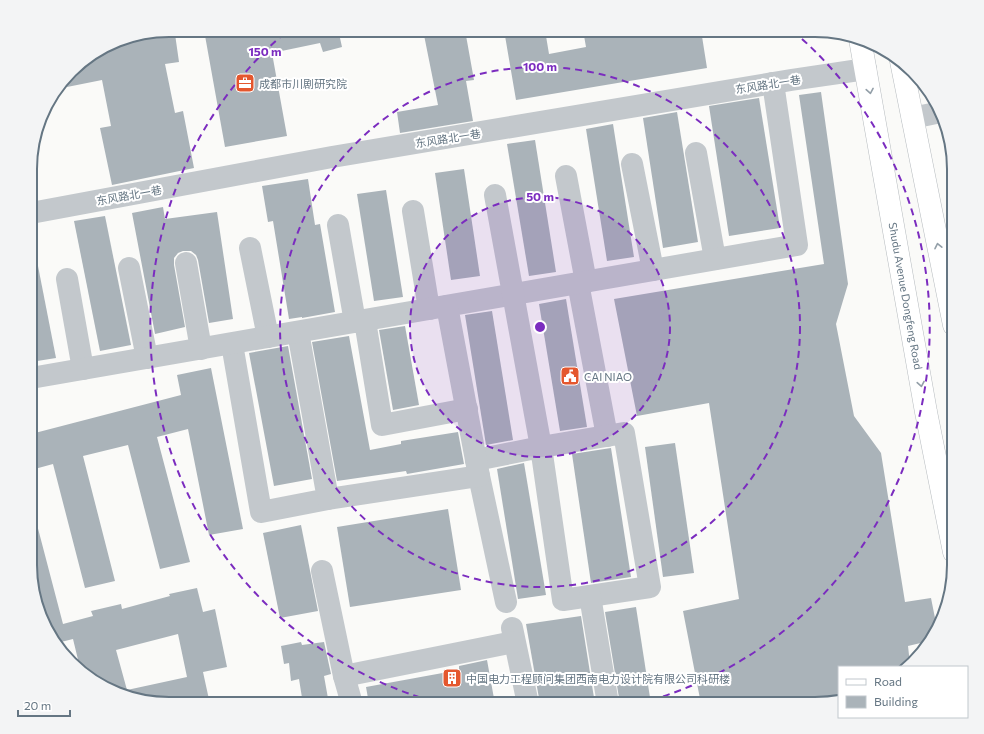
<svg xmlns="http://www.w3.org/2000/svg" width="984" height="734" font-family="Commissioner,'Noto Sans SC',sans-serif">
<rect width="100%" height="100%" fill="#fafaf8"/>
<g fill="#aab3b9" fill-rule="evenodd">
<polygon points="204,30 350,30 351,36 340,38 342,47 323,52 320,43 272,53 287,136 225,147"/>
<polygon points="423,30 465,30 474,80 466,81 473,121 400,133 397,112 438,105"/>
<polygon points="504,30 545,30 549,54 586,47 583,30 622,30 622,34 647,30 701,30 707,68 516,100"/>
<polygon points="175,34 179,62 165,64 175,113 183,111 194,168 112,185 100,128 111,126 102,80 57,89 78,64 102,50 113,48 113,44 116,42"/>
<polygon points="821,92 848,284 836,324 854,416 881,453 905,602 931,598 937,628 929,641 908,646 910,664 906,667 839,667 839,698 815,704 701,704 683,611 739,599 709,403 637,416 614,299 824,264 799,95"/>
<polygon points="759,98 780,228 729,236 709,106"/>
<polygon points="677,112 698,242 663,248 643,118"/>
<polygon points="613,124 634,257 607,261 586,129"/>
<polygon points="535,140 556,272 529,276 507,144"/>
<polygon points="464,169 480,276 451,280 435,173"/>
<polygon points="308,179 315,225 320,224 335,312 302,318 302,317 289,319 273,221 268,222 262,186"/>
<polygon points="386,190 403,297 374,301 357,194"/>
<polygon points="163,207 165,219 217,212 233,319 209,323 198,260 196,255 191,251 183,251 178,253 174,258 174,265 185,327 155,334 132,213"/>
<polygon points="105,216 131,345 100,351 74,221"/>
<polygon points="31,266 38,266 56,358 31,362"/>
<polygon points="566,299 587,427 560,431 539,304"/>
<polygon points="492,311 513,440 486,445 465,315"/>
<polygon points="405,326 419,405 393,410 379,330"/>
<polygon points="349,336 370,450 401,444 401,441 458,432 464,464 407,474 406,471 337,481 312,342"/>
<polygon points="288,346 312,479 274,486 249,353"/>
<polygon points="211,368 243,529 209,535 188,429 157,437 190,562 160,569 128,445 83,456 115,581 85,588 53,464 31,470 31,434 181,395 177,375"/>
<polygon points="675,443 694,573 663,577 645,447"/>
<polygon points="611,448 631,577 591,583 572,454"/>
<polygon points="524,463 546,595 518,599 497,469"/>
<polygon points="448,509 461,590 350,607 337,527"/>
<path d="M 30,517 L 35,517 L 63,624 L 93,616 L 91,611 L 121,604 L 122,609 L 170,596 L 169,594 L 197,588 L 203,612 L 215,609 L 227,667 L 203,672 L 210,704 L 160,704 L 116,694 L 81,672 L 73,639 L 57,643 L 44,627 L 30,574 ZM 178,634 L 187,677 L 127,690 L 116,650 Z"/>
<polygon points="301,525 318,611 280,618 263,533"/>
<polygon points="636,607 651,704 620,704 605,612"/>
<polygon points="581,616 595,704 540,704 526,624"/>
<polygon points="301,642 302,645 324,642 331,674 324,676 329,704 303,704 299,679 291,681 289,663 284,664 281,646"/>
<polygon points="487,660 495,704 369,704 366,687 459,670 459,666"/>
</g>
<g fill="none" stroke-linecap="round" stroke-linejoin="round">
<defs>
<g id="major">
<polyline points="860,39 926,412 954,552"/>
<polyline points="901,61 954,325"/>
</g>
</defs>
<use href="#major" stroke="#b5babe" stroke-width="23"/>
<g stroke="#c3c8cc" stroke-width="22">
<polyline points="912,118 941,112"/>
<polyline points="696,153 715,259"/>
<polyline points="632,164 653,270"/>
<polyline points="566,176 586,282"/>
<polyline points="413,211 429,309"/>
<polyline points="31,213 332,157 791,80 866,69"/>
<polyline points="338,225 355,322"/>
<polyline points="250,248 268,337"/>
<polyline points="186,263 201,349"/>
<polyline points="129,268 147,358"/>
<polyline points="67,279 83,369"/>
<polyline points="578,283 607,436"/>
<polyline points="365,321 382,425 467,409"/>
<polyline points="232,344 261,512 328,499 298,332"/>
<polyline points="31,378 797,245 773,83"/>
<polyline points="476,460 541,447 624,433 650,587 563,600 541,447 495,195"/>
<polyline points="479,476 506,602"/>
<polyline points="328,499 479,476 447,306"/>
<polyline points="322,571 344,676"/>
<polyline points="590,596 608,704"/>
<polyline points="512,628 528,704"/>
<polyline points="352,704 344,676 514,642"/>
</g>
<use href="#major" stroke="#fff" stroke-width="22"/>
</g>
<defs><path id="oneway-chevron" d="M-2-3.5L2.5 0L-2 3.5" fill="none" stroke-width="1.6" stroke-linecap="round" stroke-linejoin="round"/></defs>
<g stroke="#939fa8">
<use href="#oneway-chevron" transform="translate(870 91) rotate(80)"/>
<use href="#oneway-chevron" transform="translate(938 246) rotate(-102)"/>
<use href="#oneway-chevron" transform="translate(921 384) rotate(80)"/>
</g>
<circle cx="540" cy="327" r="130" fill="#7b2cbf" fill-opacity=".12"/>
<g fill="none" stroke="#7b2cbf" stroke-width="2" stroke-dasharray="7 5">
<circle cx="540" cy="327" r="130"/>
<circle cx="540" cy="327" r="260"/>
<path d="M443 704A389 389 0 0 1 287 31M793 31A389 389 0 0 1 637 704"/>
</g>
<defs>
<symbol id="office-square" viewBox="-11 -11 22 22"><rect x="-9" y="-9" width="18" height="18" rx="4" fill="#e4572e" stroke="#fff"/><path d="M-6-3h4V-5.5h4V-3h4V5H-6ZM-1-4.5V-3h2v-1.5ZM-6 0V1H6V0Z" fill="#fff"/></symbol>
<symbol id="civic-square" viewBox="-11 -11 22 22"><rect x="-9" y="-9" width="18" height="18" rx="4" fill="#e4572e" stroke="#fff"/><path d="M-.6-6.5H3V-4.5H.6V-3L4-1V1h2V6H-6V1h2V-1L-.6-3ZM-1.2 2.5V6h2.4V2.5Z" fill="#fff"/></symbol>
<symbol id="building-square" viewBox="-11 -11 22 22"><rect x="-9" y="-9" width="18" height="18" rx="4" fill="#e4572e" stroke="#fff"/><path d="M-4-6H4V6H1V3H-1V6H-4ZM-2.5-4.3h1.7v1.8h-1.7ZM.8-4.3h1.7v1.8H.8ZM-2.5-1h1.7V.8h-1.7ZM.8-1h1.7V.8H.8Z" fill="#fff"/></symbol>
</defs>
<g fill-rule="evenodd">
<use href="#office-square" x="234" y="72" width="22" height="22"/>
<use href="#civic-square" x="559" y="365" width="22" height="22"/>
<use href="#building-square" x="441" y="667" width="22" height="22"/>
</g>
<g text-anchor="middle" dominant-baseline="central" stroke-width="4" stroke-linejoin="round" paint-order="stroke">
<g font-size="11" fill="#657683" stroke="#fff" text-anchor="start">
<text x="259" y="83">成都市川剧研究院</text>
<text x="584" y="376">CAI NIAO</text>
<text x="466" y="678">中国电力工程顾问集团西南电力设计院有限公司科研楼</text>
</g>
<g font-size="11" fill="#657683" stroke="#fff">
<text transform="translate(768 84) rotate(-9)">东风路北一巷</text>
<text transform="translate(448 138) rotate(-9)">东风路北一巷</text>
<text transform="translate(129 195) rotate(-10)">东风路北一巷</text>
<text transform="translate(906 296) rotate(80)">Shudu Avenue Dongfeng Road</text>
</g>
</g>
<path d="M0 0H984V734H0ZM169 37H815A132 132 0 0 1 947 169V565A132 132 0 0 1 815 697H169A132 132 0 0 1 37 565V169A132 132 0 0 1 169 37Z" fill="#f3f4f5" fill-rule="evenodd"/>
<path fill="none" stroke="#657683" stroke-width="2" d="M169 37H815A132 132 0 0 1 947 169V565A132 132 0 0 1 815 697H169A132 132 0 0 1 37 565V169A132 132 0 0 1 169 37Z"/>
<circle cx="540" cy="327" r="6" fill="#7b2cbf" stroke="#fff" stroke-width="2"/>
<g font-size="12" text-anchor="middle" font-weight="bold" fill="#7b2cbf" stroke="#fff" stroke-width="4" stroke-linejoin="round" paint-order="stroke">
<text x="265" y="56">150 m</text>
<text x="540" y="71">100 m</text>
<text x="540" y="201">50 m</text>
</g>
<rect x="838" y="666" width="130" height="52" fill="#ffffff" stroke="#c1c8cd"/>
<rect x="846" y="679" width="20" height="6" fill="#ffffff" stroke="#c1c8cd"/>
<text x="874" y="686" font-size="12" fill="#657683">Road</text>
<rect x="846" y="696" width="20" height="12" fill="#aab3b9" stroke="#c1c8cd"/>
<text x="874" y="706" font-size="12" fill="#657683">Building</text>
<path d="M18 710v6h52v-6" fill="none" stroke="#657683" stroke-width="2"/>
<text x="24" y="710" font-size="12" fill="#657683" stroke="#ffffff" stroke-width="3" paint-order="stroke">20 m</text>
</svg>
